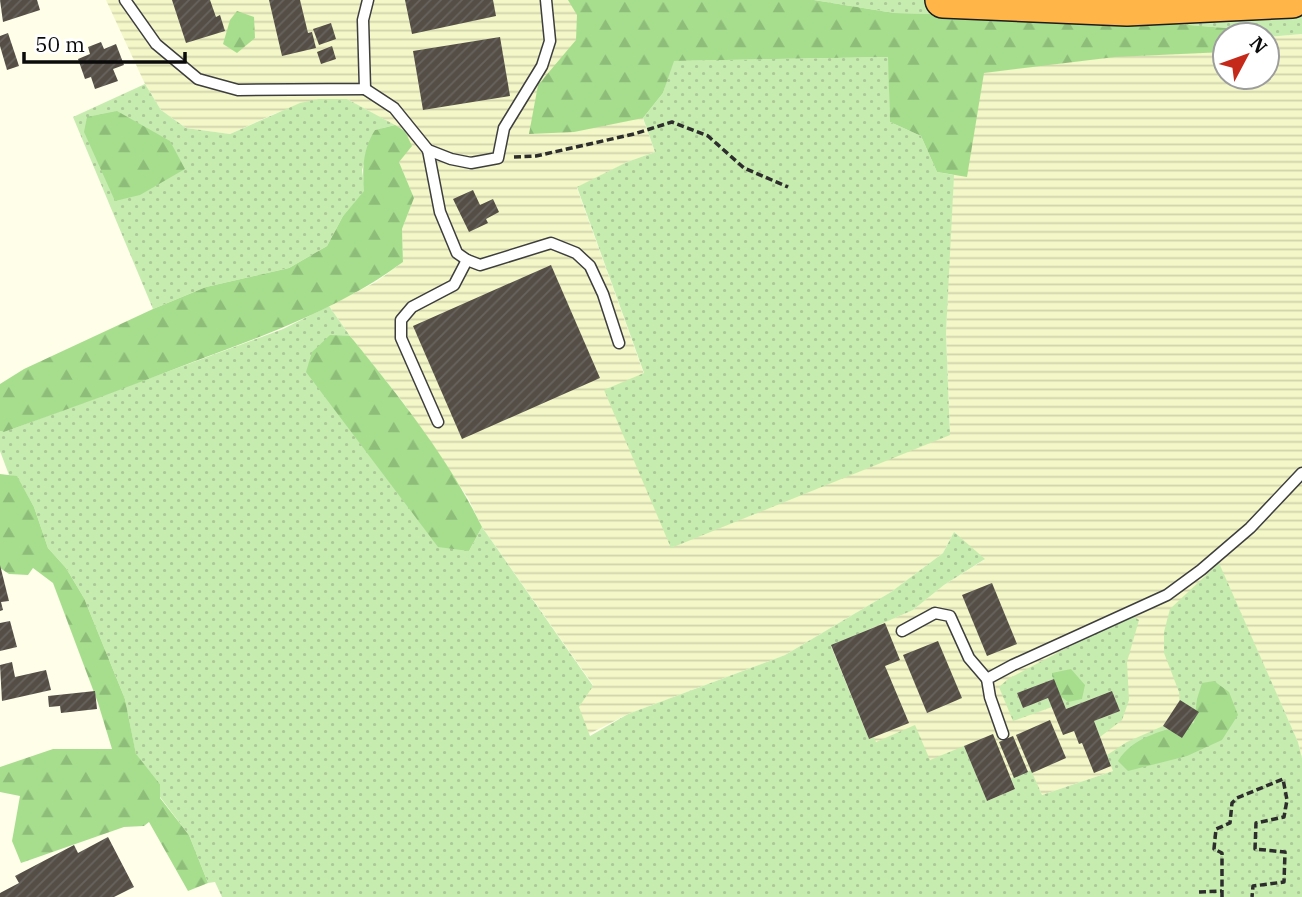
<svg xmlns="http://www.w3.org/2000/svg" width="1302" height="897" font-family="'IBM Plex Serif',serif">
<defs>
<pattern id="farmland-rules" width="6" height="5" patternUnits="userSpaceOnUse" patternTransform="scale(1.75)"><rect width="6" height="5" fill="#f4f7c7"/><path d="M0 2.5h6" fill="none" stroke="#d0d2aa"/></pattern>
<pattern id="grass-dots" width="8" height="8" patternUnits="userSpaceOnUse" patternTransform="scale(1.75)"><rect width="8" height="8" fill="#c7ecb0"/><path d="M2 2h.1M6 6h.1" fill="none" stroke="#aac996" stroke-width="1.8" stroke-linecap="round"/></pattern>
<pattern id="forest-firs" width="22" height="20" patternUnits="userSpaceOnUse" patternTransform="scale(1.75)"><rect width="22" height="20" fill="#a7de8e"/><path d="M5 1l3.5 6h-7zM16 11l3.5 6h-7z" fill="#8ebd79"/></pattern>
<pattern id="building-hatch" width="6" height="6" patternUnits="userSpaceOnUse" patternTransform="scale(1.75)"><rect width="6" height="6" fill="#544e47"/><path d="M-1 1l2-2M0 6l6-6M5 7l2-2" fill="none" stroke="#68635d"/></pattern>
</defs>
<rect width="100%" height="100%" fill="#fffee9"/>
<polygon fill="url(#farmland-rules)" points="106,0 600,0 655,152 627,162 577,188 644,374 604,391 950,435 946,333 958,39 1225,39 1225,77 1267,77 1267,37 1302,34 1302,758 1298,742 1219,564 1249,722 1112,766 1113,771 1042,795 1030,770 1011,778 1015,789 987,801 930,760 869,739 831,645 913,610 944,585 984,560 954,532 943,553 891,592 785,655 628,714 589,734 578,707 593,685 482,527 468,498 403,402 350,336 329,306 376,282 403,262 402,229 414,198 399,162 405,131 347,99 318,99 274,114 230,134 186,128 161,110 145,84"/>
<g fill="url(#grass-dots)">
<polygon points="814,0 1302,0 1302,34 1267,37 1267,35 1261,35 1250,30 1092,17 894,13"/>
<polygon points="889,57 890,122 921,136 937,172 954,175 946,333 950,435 671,548 604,390 644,373 577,187 627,162 655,152 643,118 663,93 673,61"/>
<polygon points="145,84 161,110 186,128 230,134 300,103 318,99 347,99 395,125 375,130 362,170 365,191 343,216 327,246 289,268 206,287 153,309 73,117"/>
<polygon points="329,306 350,336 329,336 469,551 482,527 593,686 579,707 590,736 628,714 785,655 891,592 943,553 954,532 985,559 944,585 913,610 831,646 869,739 874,737 876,742 915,725 930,760 964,746 987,801 1015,789 1011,778 1031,770 1042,795 1113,771 1107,755 1127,742 1163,726 1181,738 1179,692 1164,653 1164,632 1170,609 1219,563 1298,742 1302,758 1302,897 222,897 215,882 208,883 189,835 160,797 160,784 136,755 125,699 84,598 66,568 48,548 34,507 17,477 9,475 0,451 0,431 4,432 283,329"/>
<polygon points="1133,616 1139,620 1127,662 1129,700 1122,720 1100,737 1094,721 1120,711 1112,691 1066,709 1054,679 1017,693 1023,708 1048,698 1052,707 1013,721 999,687 1008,679 1112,624"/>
</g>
<g fill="url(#forest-firs)">
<polygon points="568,0 814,0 894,13 1092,17 1250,30 1261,35 1225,35 1225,52 1115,57 984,73 967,177 937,172 921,136 890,122 888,57 674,61 663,93 643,118 574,132 529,134 538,85 576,40 577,15"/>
<polygon points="237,11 254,17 255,38 237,53 223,44 230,20"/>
<polygon points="117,111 170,141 185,169 140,195 115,201 84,132 87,117"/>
<path d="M 395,125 L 405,131 L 412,146 L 399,162 L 414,198 L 402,229 L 403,262 C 342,307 269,334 198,360 C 134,385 69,409 4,432 L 0,431 L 0,384 L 24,369 L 153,309 L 206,287 L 289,268 L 327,246 L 343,216 L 364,191 C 362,168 363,149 375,130 Z"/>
<path d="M 330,335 L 350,336 C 399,396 448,458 482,527 L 469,551 L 438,547 L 306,372 L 312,352 Z"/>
<polygon points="0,474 17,476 34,507 48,548 66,568 84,598 125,699 136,754 160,784 160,798 189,835 208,883 188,891 149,822 144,826 124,827 21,863 12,841 20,796 0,792 0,767 53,749 112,749 98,703 53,583 33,568 28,575 9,574 0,568"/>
<polygon points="1071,669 1085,685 1082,699 1068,702 1055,692 1052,673"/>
<path d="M 1214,681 L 1229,692 L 1238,715 L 1222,740 L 1187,756 L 1128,771 L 1118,761 C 1133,736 1167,729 1194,723 L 1197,699 L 1202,683 Z"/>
</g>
<g fill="url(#building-hatch)">
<polygon points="0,0 37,0 40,10 3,22"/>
<polygon points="172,0 210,0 216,17 220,15 225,31 186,43"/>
<polygon points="269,0 300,0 308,33 312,32 316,48 282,56"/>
<polygon points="405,0 493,0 496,16 412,34"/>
<polygon points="331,23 336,39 319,45 313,29"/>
<polygon points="8,33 19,66 7,70 0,46 0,36"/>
<polygon points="500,37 510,96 423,110 413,51"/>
<polygon points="101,42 104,49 116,44 124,65 113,69 118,81 95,89 91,77 85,79 78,59 90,54 88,47"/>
<polygon points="332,46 336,59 321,64 317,52"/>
<polygon points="473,190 480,205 493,199 499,212 486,219 488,223 469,232 453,199"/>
<polygon points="551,265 600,378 462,439 413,326"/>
<polygon points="0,565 9,601 1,602 3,610 0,611"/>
<polygon points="992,583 1017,644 987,656 962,595"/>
<polygon points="10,621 17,647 0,651 0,623"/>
<polygon points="885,623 900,660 885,666 909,723 869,739 831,645"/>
<polygon points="938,641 962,698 927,713 903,655"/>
<polygon points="12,662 15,677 46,670 51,690 2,701 0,665"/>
<polygon points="1054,679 1066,709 1112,691 1120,711 1094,721 1111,766 1094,773 1082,743 1079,744 1074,731 1063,735 1048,698 1023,708 1017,693"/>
<polygon points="95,691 97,709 61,713 60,706 49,707 48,696"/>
<polygon points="1180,700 1199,712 1182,738 1163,726"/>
<polygon points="1050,720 1066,758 1032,773 1016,735"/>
<polygon points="993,734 1015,789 987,801 964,746"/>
<polygon points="1013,736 1028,772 1014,778 999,742"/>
<polygon points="108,837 134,887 114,897 0,897 0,893 19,883 15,876 74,845 78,853"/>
</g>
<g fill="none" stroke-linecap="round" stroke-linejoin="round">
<defs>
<g id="lane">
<polyline points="125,0 156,44 198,79 238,90 365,89 363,20 368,0"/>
<polyline points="365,89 394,108 428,150 451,159 471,163 498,158 504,128 542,66 550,41 546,0"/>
<polyline points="428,150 440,212 457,253 467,260 480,265 551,243 576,253 590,266 603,294 619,343"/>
<polyline points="438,422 401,338 401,320 412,307 454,285 467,260"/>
<polyline points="902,631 935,613 950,616 969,658 987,679"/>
<polyline points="1003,734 990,697 987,679 1013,665 1167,595 1201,570 1250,528 1302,473"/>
</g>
<polyline id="highway" points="943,0 1127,8 1292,0"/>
</defs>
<use href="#lane" stroke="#3e3e3e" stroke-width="13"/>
<use href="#highway" stroke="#1c1c1c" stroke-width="38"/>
<g stroke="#2d2d2d" stroke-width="3.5" stroke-dasharray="7 3.5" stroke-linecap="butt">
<polyline points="514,157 536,156 634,134 672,122 708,136 744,168 788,187"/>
<polyline points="1199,892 1222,891"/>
<polyline points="1222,897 1222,853 1214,849 1216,829 1230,823 1232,803 1237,798 1283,779 1287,800 1284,817 1256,823 1255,849 1285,852 1284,882 1253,886 1252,897"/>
</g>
<use href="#lane" stroke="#fff" stroke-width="10"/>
<use href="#highway" stroke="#ffb547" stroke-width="35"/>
</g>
<g transform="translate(1246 56) rotate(49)"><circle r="33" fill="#ffffff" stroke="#9d9d9d" stroke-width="2"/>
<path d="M0-5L12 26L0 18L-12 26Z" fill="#c52919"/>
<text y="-10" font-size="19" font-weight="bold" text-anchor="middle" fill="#0b0b0b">N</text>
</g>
<path d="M24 52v10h161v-10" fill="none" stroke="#0b0b0b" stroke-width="3.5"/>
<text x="35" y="52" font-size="21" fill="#0b0b0b" stroke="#ffffff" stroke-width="5" paint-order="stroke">50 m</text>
</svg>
